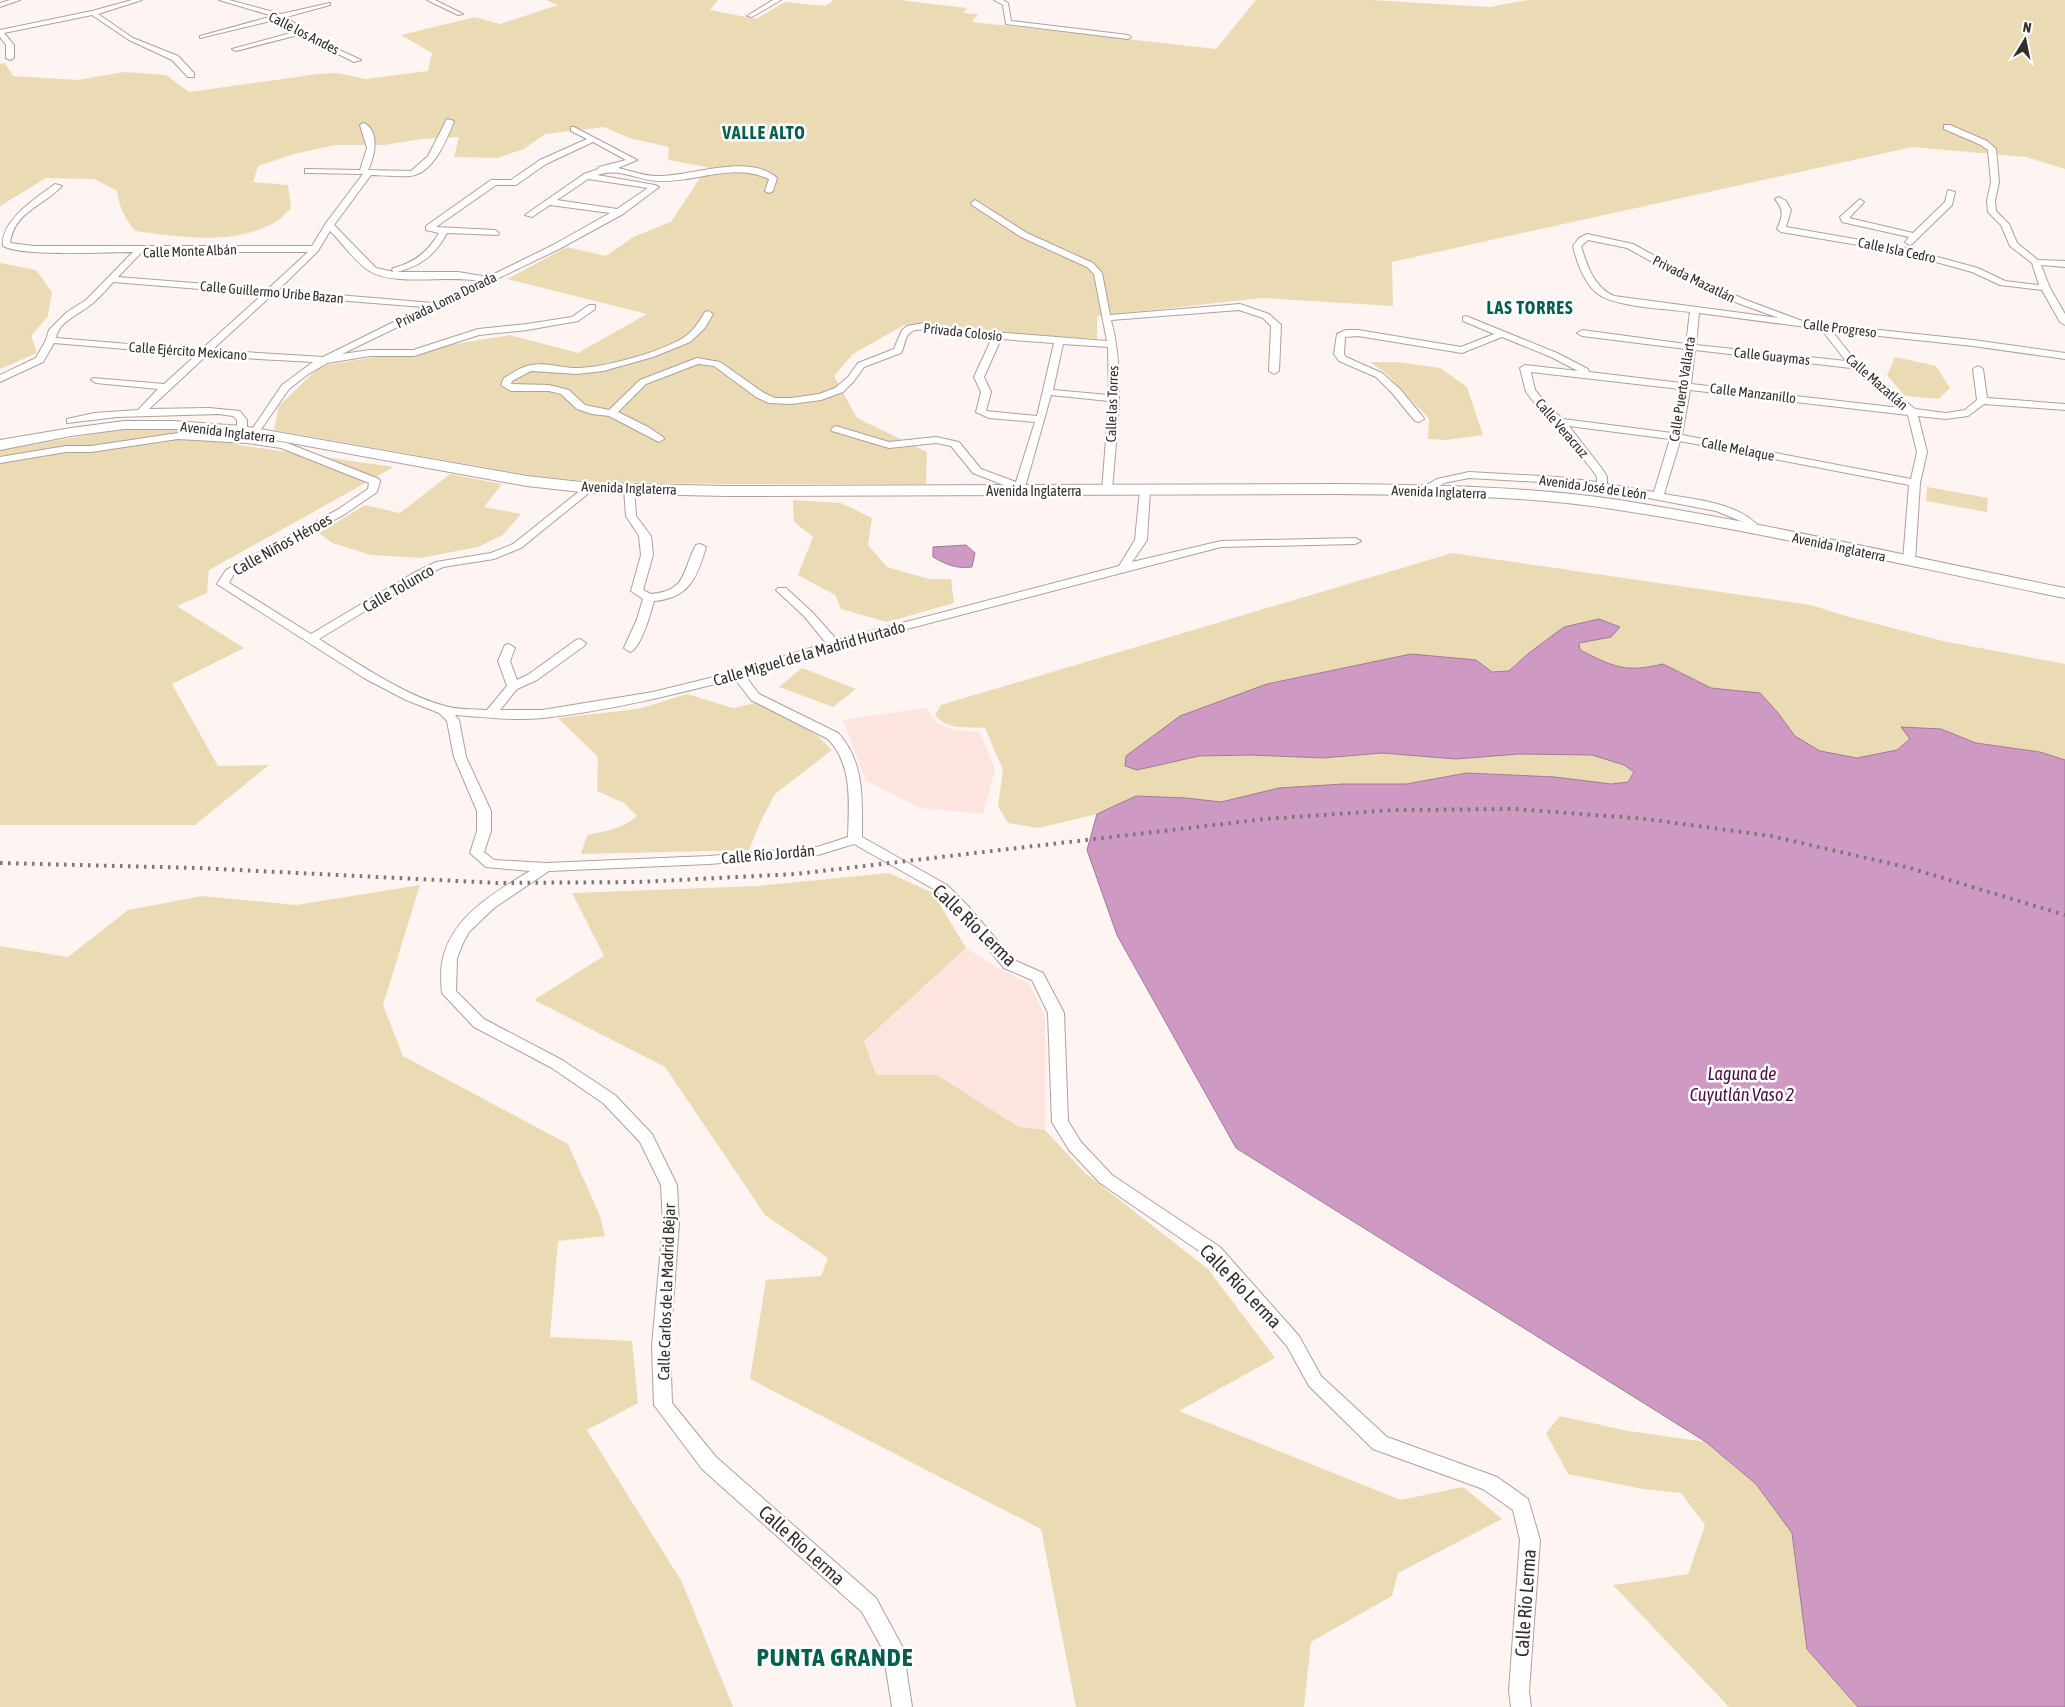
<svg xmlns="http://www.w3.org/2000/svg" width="2065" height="1707" font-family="'Asap Condensed',sans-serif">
<rect width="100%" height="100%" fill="#fef4f2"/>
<g fill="#fde4df">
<polygon points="927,708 935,722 953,730 980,732 995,770 983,814 921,808 866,781 843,720"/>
<polygon points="966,948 998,968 1029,983 1045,1016 1045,1130 1019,1127 937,1075 876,1075 864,1041"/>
</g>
<g fill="#ebdbb5">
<path d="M 546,0 L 718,0 L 710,10 L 756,19 L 785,2 L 825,6 L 834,0 L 899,0 L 967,8 L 963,13 L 978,14 L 972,22 L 1216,49 L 1256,0 L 1371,0 L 1489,7 L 1528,0 L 2065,0 L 2065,169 L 2026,157 L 1912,147 L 1392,262 L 1393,306 L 1262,298 L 1097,316 L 1097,339 L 987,332 L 931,323 L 904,325 L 853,354 L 834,376 L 857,418 L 927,452 L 926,484 L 725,484 L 599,482 L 534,476 L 274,430 L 279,406 L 320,366 L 510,335 L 578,353 L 647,314 L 507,279 L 567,247 L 606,256 L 635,236 L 671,222 L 707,167 L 668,160 L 669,147 L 629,138 L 604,127 L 545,134 L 524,149 L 497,158 L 454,157 L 459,137 L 422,139 L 384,145 L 335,145 L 294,154 L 258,166 L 253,182 L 288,185 L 291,208 C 287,212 282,218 277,221 C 236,246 181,237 135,231 C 125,218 119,208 117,191 L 94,179 L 46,178 L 0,206 L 0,64 L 5,63 L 13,76 L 78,80 L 124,72 L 166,75 L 189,92 L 318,74 L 337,73 L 366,79 L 428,71 L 432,53 L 401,35 L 475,17 L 500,24 L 558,5 Z"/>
<polygon points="0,263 36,270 52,292 48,316 31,336 37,353 0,369"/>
<polygon points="1895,357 1936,366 1950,388 1939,399 1905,396 1887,375"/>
<polygon points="1370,362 1398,362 1440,368 1467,387 1483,435 1447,440 1428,439 1429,419 1388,375"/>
<polygon points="118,430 173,430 230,434 239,445 394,467 209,570 207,593 177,606 244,648 172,684 218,766 269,765 195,825 0,825 0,450"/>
<polygon points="450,474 502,484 484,507 521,514 503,535 478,547 420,558 371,555 332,543 319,533 365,505 400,513"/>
<polygon points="1927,487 1988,498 1987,512 1926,501"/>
<polygon points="793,500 841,503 872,518 868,545 887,567 929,579 951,579 954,603 887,622 841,609 835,595 798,575 813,537 794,522"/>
<path d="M 1452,553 L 1811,605 L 1846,616 L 1943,641 L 2065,664 L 2065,760 L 2040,752 L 1976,743 L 1941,729 L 1902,727 L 1910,739 L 1897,750 L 1857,758 L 1820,751 L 1795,736 L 1778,713 L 1760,693 L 1711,688 L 1663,664 C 1625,673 1614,667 1580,650 L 1579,643 L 1611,637 L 1620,627 L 1529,653 L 1509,671 L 1492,672 L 1476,660 L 1137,770 L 1199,756 L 1251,755 L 1323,758 L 1382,753 L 1456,759 L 1519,754 L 1592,755 L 1624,765 L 1634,772 L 1628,782 L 1611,784 L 1555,777 L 1467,773 L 1406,784 L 1343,784 L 1279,788 L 1221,802 L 1186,798 L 1136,796 L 1097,814 L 1038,828 L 1008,823 L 998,806 L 1003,770 L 985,728 C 967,727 947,730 935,715 L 941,705 Z"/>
<polygon points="802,668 856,689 833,707 779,687"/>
<path d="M 687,694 L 733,708 L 755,703 L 804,725 L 820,738 L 832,750 L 775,794 L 761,821 L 749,850 L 581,854 L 587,835 C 606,831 622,829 637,816 L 624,803 L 597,791 L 598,757 L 558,718 L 638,709 Z"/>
<polygon points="889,873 933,893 966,948 864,1041 876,1075 937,1075 1019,1127 1045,1130 1085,1173 1208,1269 1275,1358 1179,1411 1401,1500 1463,1487 1502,1519 1398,1573 1392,1596 1311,1642 1304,1707 1076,1707 1041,1529 750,1379 766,1280 821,1276 828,1258 765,1215 665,1067 534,1000 604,956 572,893 758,886"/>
<polygon points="420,885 383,1005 403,1056 568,1144 600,1216 605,1236 558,1241 550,1337 632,1341 638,1403 587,1430 682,1582 733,1707 0,1707 0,946 68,957 128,910 202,896 296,905"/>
<polygon points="1560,1416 1628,1431 1706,1442 1756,1484 1792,1533 1807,1649 1858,1707 1729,1707 1613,1585 1688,1574 1705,1525 1681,1493 1643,1489 1568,1474 1546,1433"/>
</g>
<g fill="#ce9ac3" stroke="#a07996">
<path d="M 966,545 L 975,553 L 972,567 C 957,569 947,565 933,557 L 933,547 Z"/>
<path d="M 1599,619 L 1620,627 L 1611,637 L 1579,643 L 1580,650 C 1614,667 1625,673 1663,664 L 1711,688 L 1760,693 L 1778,713 L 1795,736 L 1820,751 L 1857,758 L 1897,750 L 1910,739 L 1901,727 L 1941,729 L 1976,743 L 2040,752 L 2065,760 L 2065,1707 L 1858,1707 L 1807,1649 L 1792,1533 L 1756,1484 L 1706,1442 L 1236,1148 L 1117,935 L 1087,850 L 1097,814 L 1136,796 L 1186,798 L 1221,802 L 1279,788 L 1343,784 L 1406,784 L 1467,773 L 1555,777 L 1611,784 L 1628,782 L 1634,772 L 1624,765 L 1592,755 L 1519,754 L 1456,759 L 1382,753 L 1323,758 L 1251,755 L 1199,756 L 1137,770 L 1125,766 L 1126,756 L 1180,716 L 1267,684 L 1411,654 L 1476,660 L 1492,672 L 1509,671 L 1529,653 L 1564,627 Z"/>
</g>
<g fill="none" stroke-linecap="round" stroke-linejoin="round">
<defs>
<g id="minor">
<polygon points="10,0 20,0 0,7 0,3"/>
<polygon points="132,0 142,0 98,14 133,38 178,56 194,73 194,77 188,77 172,60 129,40 92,15 4,33 14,45 14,58 10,60 6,58 6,45 0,37 0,30 92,11"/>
<polygon points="219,0 229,0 281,14 330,3 330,5 286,17 320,41 361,60 354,62 316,43 302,34 236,51 232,49 298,31 279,19 200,38 200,36 273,16"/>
<polygon points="427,0 435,0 463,14 458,15"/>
<polygon points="773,0 781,0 752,17 747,16"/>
<polygon points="994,0 1003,0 1008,3 1011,21 1128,35 1131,37 1128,39 1006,24 1003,5"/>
<path d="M 447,119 L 454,121 C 447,139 435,169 415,175 C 405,178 383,175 371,175 L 334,225 L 376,268 L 394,272 L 392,270 L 393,268 C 414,263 428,252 439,233 L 426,230 L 426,226 L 491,180 L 511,180 L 540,160 L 587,139 L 571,131 L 571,127 L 574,127 L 637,160 L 618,168 C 632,171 646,177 660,176 C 693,176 749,153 777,178 L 773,191 L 769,193 L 765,191 L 769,179 C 732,162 695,183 658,181 C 636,180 620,167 597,175 L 655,185 L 659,187 L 623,214 L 559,249 L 342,354 L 370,350 L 413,350 L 478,329 L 527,324 L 572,317 L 589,305 L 595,305 L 595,309 L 578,321 L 527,330 L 479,335 L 414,356 L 370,356 L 327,363 L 307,375 L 289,389 L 255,438 L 287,443 L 379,479 L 380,481 L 377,492 L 345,514 L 234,574 L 229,583 L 311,634 L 410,575 L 436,562 L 491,553 L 513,544 L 586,486 L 594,486 L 595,488 L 521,548 L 494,559 L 443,567 L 418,579 L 319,639 C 356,662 403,695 445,706 C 458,710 473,709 487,710 L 507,686 L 498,661 L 505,645 L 509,644 L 515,648 L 510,661 L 517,680 L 529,674 L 576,640 L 580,639 L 586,643 L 584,646 L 537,680 L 517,689 L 500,710 L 542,710 L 653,692 L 734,672 L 826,643 L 804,616 L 778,592 L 776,590 L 778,588 L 786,588 L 812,612 L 837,640 L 1119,566 L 1135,540 L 1140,490 L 1145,487 L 1150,490 L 1147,540 L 1132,562 L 1221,541 L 1355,538 L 1361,541 L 1355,544 L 1221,547 L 838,647 L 746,677 L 759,694 L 838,733 C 865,762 862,800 862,837 L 947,885 L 967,905 L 1014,960 L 1043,973 L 1064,1013 L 1068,1121 L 1081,1142 L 1112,1175 L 1220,1247 L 1299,1336 L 1321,1376 L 1387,1437 L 1497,1477 L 1528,1499 L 1540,1540 L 1529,1691 L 1531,1707 L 1511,1707 L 1509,1691 L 1520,1540 L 1513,1510 L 1483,1489 L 1373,1449 L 1309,1386 L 1287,1346 L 1208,1257 L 1100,1183 L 1069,1150 L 1052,1122 L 1048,1013 L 1032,980 L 1004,968 L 957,911 L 937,891 L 854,844 L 818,855 L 709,864 L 549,871 L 494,908 L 469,932 L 463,943 L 457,958 L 456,991 L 484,1019 L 562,1060 L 615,1095 L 652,1134 L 677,1185 L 679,1224 L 670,1346 L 672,1403 L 716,1457 L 876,1598 L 903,1648 L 912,1707 L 892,1707 L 883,1650 L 862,1612 L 702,1469 L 654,1405 L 652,1346 L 663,1224 L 661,1185 L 640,1142 L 603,1103 L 552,1068 L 474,1027 L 442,993 C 441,982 440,969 443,958 C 453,916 495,892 530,871 L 486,867 L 470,853 L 477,831 L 477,811 L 454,757 L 447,721 L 439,713 L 406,700 L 364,678 L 217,584 L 226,570 L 337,510 L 368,489 L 369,483 L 281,448 L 247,443 L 178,439 L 91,452 L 66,452 L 0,463 L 0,457 L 66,446 L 91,446 L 178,433 L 245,437 L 255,425 L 282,385 L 313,362 L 206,356 L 149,409 L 209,408 L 240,411 L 247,420 L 247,430 L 242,433 L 237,430 L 237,420 L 233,416 L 218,414 L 117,417 L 67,423 L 67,419 L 94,413 L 138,410 L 158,389 L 96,383 L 91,380 L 93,378 L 164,384 L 196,355 L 54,343 L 43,362 L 0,382 L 0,375 L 36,358 L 46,340 L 49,330 L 67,312 L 86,300 L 133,252 C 104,252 25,257 3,246 C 0,220 38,197 55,184 L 62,186 C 43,206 14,212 10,243 L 34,246 L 312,246 L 326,223 L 363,174 L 308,173 L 305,173 L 305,169 L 360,170 L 367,148 L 360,125 L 364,123 C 380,131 375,156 368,170 L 411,171 L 428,156 ZM 593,142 L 626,160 L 599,167 L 598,169 L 584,174 L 525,215 L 532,217 L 550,205 L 610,213 L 553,245 L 488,277 L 458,272 L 397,272 C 421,266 435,255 447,233 L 498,235 L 499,233 L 495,230 L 436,227 L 496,185 L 516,185 L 546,164 ZM 588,179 L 648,188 L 617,209 L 557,200 ZM 330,231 C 343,243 355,263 371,272 C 395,286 449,275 479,281 L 433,303 L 278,290 L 318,251 ZM 142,252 L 308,252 L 268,289 L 118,277 ZM 113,282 L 263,294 L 201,350 L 56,338 C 58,321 83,313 94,302 C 101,296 107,289 113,282 ZM 272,295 L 424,307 L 323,357 L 212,350 ZM 735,679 L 751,700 L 828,739 C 853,765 849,803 848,837 L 817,847 L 709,856 L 546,863 L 494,860 L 484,852 L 491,831 L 491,811 L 466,757 L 459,720 L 455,715 C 484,717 514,721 543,718 C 608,711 672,695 735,679 Z"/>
<path d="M 1944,125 L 1950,125 L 1987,141 L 1996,149 L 1999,182 L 1995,201 L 1996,211 L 2009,224 L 2017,243 L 2038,260 L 2065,261 L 2065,267 L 2041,265 L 2050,288 L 2065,314 L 2065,325 L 2060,322 L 2042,290 L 2000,285 L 1972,272 L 1900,252 L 1781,232 L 1777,229 C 1783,216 1784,210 1775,199 L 1779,197 L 1786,201 L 1791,210 L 1786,227 L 1901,247 L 1978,268 L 2005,281 L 2039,285 L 2032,263 L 2010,246 L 2001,225 L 1988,212 L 1987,201 L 1991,182 L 1988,150 L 1981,145 L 1944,129 Z"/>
<polygon points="1948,190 1955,192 1952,205 1912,244 1909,245 1905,242 1909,237 1842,222 1840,217 1860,199 1864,202 1849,218 1913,233 1945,202"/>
<path d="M 975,200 L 1027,233 L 1093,263 L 1102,273 L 1110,315 L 1240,304 L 1269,314 L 1281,325 L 1279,371 L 1274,374 L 1269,371 L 1271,326 L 1263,318 L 1239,310 L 1111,320 C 1126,375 1116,435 1112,491 L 1107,494 L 1102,491 L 1109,401 L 1051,395 L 1024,491 L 1019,494 L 1015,493 L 1014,489 L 973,473 L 951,446 L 936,443 L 889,448 L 832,431 L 831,429 L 836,426 L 889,442 L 936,437 L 959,442 L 981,469 L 1016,482 L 1035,422 L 989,418 L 976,412 L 981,392 L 974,377 L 992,338 C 977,337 920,324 911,332 C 904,336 905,347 901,353 L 864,367 L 854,381 L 843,392 L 821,400 L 791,404 L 769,403 L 756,397 L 714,366 L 698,364 L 646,384 L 618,412 L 648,427 L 663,437 L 664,439 L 659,442 L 609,416 L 592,414 L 577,409 L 561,394 L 549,391 L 511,391 L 501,385 L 504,378 C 511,374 519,368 527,366 C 543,361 561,368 577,368 C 604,368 660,352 683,338 C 693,332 699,322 705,312 L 708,311 L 713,314 L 704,329 L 690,342 L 653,357 L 603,371 L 577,374 L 531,371 L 512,381 L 511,384 L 549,385 L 569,390 L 585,405 L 609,410 L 640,380 L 697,358 L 720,362 L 764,393 L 775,398 L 791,398 L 819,394 L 835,388 L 848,377 L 858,363 L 894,349 L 902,330 L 907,326 L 924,323 L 967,330 L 1107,341 L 1094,274 L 1087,267 L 1021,237 L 972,205 L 971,203 ZM 1001,339 L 1054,343 L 1037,416 L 986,411 L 991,392 L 984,377 ZM 1063,344 L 1108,347 L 1109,395 L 1053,390 Z"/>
<path d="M 1587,234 L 1633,244 L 1691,276 L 1746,300 L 1805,322 L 1973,340 L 2065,353 L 2065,359 L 1973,346 L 1832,331 L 1857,363 L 1915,409 L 1946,413 L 1965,410 L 1977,400 L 1973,369 L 1978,366 L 1983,369 L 1987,398 L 2065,404 L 2065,410 L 1984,404 L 1968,416 L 1946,419 L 1918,416 L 1927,452 L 1920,483 L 1915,561 L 1909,564 L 1903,561 L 1909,485 L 1680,441 L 1664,494 C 1696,500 1740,502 1762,530 L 1760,532 L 1752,532 L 1743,522 L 1716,511 L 1602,489 L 1558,483 L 1469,478 L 1444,483 L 1429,492 L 1421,492 L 1420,490 L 1421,488 L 1437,479 L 1469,472 L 1558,477 L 1597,482 L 1597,477 L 1593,471 L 1556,424 L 1541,411 L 1526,392 L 1520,368 L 1525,365 L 1578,371 L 1551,357 L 1502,337 L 1462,353 L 1358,336 L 1345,337 L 1344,354 L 1346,357 L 1382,373 L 1400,389 L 1423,417 L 1424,419 L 1419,422 L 1415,421 L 1392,393 L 1376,377 L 1339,361 L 1334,354 L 1337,334 L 1346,330 L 1358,330 L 1461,347 L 1494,334 L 1463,321 L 1463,317 L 1466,316 L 1557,353 L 1588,369 L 1589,372 L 1681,383 L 1686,349 L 1582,336 L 1577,333 L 1582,330 L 1686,344 L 1690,312 C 1668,309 1615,307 1598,294 C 1584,283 1577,263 1573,246 L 1579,238 ZM 1588,240 L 1627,248 L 1685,280 L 1740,304 L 1779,318 L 1614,296 C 1594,287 1587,266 1581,246 ZM 1699,313 L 1821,329 L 1846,361 L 1696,345 ZM 1695,350 L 1851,368 L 1901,408 L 1691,384 ZM 1531,372 L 1680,389 L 1672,433 L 1563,419 L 1549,407 L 1535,390 ZM 1690,390 L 1908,415 L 1917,452 L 1911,479 L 1682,435 ZM 1569,426 L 1670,439 L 1654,492 L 1607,484 L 1607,477 L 1603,470 Z"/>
<path d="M 629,486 L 634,489 L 636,516 L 651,536 L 653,555 L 643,590 L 651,594 C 688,591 682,570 696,545 L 700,544 L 706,547 C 697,578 689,598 654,601 C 651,612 641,649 630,652 L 624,648 L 637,619 L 643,599 L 631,591 L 641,555 L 639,536 L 626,516 L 624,489 Z"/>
</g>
<path id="secondary" d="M 124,421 L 173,421 L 242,426 L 527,476 L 590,483 L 726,486 L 1336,484 C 1430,485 1526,486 1619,500 C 1769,524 1917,558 2065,588 L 2065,598 C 1917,568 1769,533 1619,510 C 1526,495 1430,495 1336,494 L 726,496 L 590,493 L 527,486 L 242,434 L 173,429 L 124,429 L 71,436 L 0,450 L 0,440 L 71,428 Z"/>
</defs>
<use href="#minor" stroke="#afa09d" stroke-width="2"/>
<use href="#secondary" stroke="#afa09d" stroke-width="2"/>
<use href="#minor" fill="#fff" fill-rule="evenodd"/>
<use href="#secondary" fill="#fff" fill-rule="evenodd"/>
<polyline stroke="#7d7674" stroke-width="4" stroke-dasharray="2.5 5.5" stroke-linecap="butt" points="0,863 198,868 498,883 639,882 796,874 1265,819 1394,810 1515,809 1647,819 1771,836 1910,868 2065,915"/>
</g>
<g text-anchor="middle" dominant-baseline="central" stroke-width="5" stroke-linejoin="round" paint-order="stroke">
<g font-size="14" fill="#332d2c" stroke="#fff">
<text transform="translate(304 33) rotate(27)">Calle los Andes</text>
<text transform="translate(1897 250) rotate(12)">Calle Isla Cedro</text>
<text transform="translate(190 251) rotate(-2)">Calle Monte Albán</text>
<text transform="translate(1694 279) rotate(26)">Privada Mazatlán</text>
<text transform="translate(272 292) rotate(5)">Calle Guillermo Uribe Bazan</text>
<text transform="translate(446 300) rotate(-26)">Privada Loma Dorada</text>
<text transform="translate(1840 328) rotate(7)">Calle Progreso</text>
<text transform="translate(963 332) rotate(6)">Privada Colosio</text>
<text transform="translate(188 351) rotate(4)">Calle Ejército Mexicano</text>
<text transform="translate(1772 356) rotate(6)">Calle Guaymas</text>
<text transform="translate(1877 382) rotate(41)">Calle Mazatlán</text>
<text transform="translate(1682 389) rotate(-81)">Calle Puerto Vallarta</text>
<text transform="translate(1753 393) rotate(7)">Calle Manzanillo</text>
<text transform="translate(1112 404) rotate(-88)">Calle las Torres</text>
<text transform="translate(1562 428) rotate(49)">Calle Veracruz</text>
<text transform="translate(228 432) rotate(7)">Avenida Inglaterra</text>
<text transform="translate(1738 449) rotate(11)">Calle Melaque</text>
<text transform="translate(1593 487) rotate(8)">Avenida José de León</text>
<text transform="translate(629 488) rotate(2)">Avenida Inglaterra</text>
<text x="1034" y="491">Avenida Inglaterra</text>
<text transform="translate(1439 492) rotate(2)">Avenida Inglaterra</text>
<text transform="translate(1839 547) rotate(12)">Avenida Inglaterra</text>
</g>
<g font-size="16" fill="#332d2c" stroke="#fff">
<text transform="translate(282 544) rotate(-29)">Calle Niños Héroes</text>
<text transform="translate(398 588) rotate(-30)">Calle Tolunco</text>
<text transform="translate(809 653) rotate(-16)">Calle Miguel de la Madrid Hurtado</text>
<text transform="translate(768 854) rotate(-5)">Calle Río Jordán</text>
<text transform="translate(666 1292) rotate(-88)">Calle Carlos de la Madrid Béjar</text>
</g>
<g font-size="18" font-weight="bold" letter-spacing="1" fill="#065f4d" stroke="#fff">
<text x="764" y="132">VALLE ALTO</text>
<text x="1530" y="307">LAS TORRES</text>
</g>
<g font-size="18" font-style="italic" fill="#4a0c42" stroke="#fff">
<text x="1742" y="1073">Laguna de<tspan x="1742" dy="21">Cuyutlán Vaso 2</tspan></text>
</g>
<g font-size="19" fill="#332d2c" stroke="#fff">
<text transform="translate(975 925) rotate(44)">Calle Río Lerma</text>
<text transform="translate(1241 1286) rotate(46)">Calle Río Lerma</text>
<text transform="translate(802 1545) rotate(42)">Calle Río Lerma</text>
<text transform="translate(1525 1603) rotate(-86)">Calle Río Lerma</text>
</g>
<g font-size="25" font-weight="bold" letter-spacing="1" fill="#065f4d" stroke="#fff">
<text x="835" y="1657">PUNTA GRANDE</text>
</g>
</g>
<g transform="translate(2025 40) rotate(10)" stroke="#ffffff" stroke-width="4" paint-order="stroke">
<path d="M0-4L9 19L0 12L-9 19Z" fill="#332d2c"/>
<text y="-8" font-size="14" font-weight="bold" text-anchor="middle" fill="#332d2c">N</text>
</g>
</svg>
